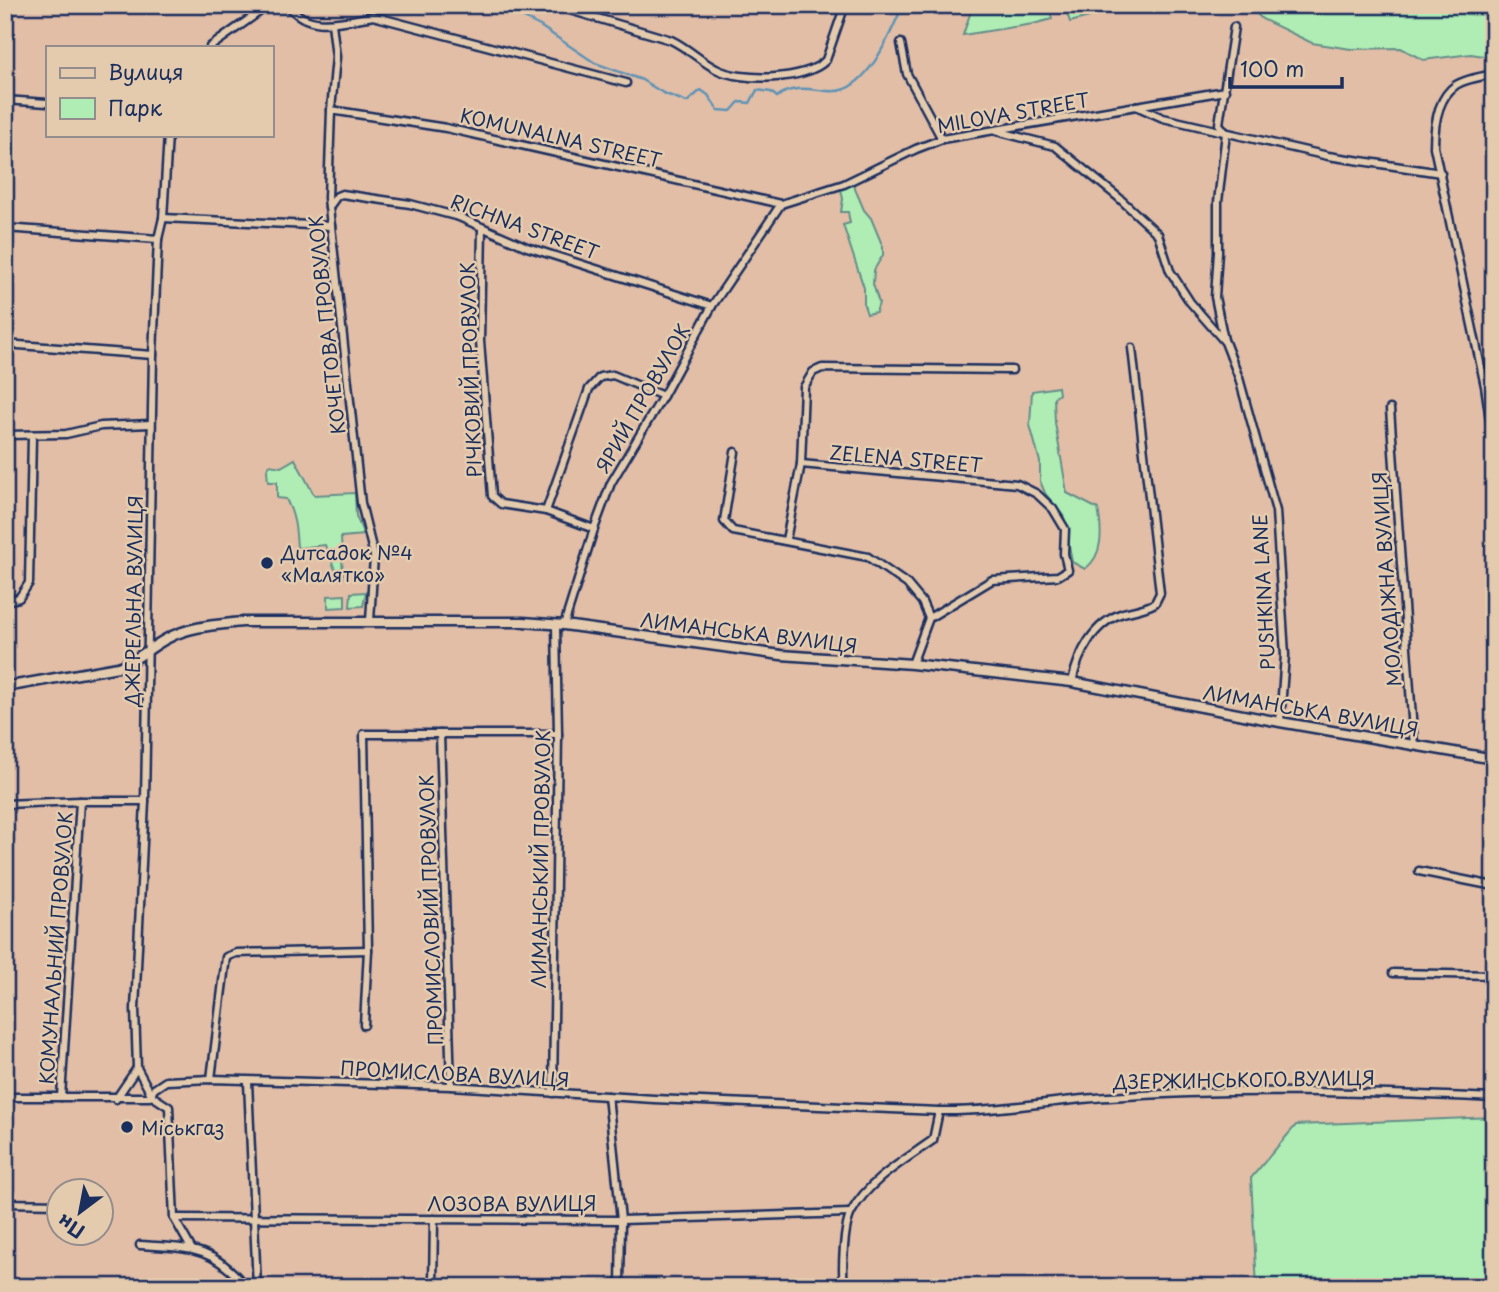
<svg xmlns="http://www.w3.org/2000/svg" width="1499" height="1292" font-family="'Playpen Sans',sans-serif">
<rect width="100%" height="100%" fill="#e2bea7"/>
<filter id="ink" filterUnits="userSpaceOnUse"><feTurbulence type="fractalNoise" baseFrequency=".0143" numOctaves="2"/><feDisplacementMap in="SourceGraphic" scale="14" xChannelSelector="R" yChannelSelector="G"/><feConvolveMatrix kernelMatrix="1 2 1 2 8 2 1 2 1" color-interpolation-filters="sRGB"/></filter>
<g filter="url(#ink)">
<g fill="#afedb4" stroke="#658e89" stroke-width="2">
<polygon points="973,5 1104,5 1089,17 1070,22 1065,6 1050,11 1052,19 1033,24 963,35"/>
<polygon points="1248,5 1494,5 1494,18 1490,24 1494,31 1494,54 1490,57 1471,54 1423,60 1401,48 1351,49 1312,43 1262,19"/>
<polygon points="853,184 864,210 871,218 883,247 883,255 874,270 873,284 879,303 876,312 867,314 864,305 864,288 843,225 850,223 848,212 841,212 843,199 841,189"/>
<path d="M 1058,387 L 1059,394 L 1054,398 L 1055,423 L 1067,493 L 1098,509 C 1102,530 1104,555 1085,569 L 1072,562 L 1064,517 L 1045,493 L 1040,481 L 1040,462 L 1030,425 L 1032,391 Z"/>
<path d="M 295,459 L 314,495 L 355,493 L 356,516 L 364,535 L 341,537 L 343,578 L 339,579 L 325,545 L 297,548 C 296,530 295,516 286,499 L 277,498 L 277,482 L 268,482 L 267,470 L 270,465 L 281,467 Z"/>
<polygon points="366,592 363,606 350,607 351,593"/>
<polygon points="345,595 345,607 328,608 328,596"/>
<polygon points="1494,1117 1494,1287 1257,1287 1251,1178 1296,1125"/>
</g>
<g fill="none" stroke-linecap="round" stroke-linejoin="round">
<g stroke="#6093b5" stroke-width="2.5">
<polyline points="363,5 370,10 394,5"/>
<path d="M 481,5 L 492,13 L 514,13 L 540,26 L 595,63 L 642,80 L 663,93 L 687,102 L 701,90 L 708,95 L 718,110 L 731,111 L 739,102 L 750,103 L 757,90 L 771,92 L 777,97 C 798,79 827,97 845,89 C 874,76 891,32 903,5"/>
</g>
<defs>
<g id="street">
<path d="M 288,5 C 309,33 343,21 373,16 L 626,83"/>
<path d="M 553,5 L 671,40 C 688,48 700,61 716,69 C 740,82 807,81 826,60 L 845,5"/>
<polyline points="332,23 336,57 331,110 328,198 361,503 374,556 370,621"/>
<polyline points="901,43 907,74 942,139"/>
<polyline points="210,47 269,5"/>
<path d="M 1494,74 C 1483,76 1465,79 1456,85 C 1437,98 1434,127 1434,147 L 1485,386 L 1494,447"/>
<polyline points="5,100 47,103"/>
<polyline points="1136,106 1163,118 1328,156 1441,173"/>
<polyline points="331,110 446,128 781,204"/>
<polyline points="996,131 1055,146 1118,197 1158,234 1170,271 1190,302 1225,342 1239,378 1276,511 1285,655 1280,722"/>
<polyline points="1226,133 1219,124 1234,27"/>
<polyline points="168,135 163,218 158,239 153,355 145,801 135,1009 137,1068 152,1096 169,1107 174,1218 191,1248"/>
<polyline points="781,204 844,184 916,149 942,139 1225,91"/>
<polyline points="329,207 337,196 342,194 410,204 459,217 527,247 712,306"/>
<polyline points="163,218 331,226"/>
<polyline points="5,228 158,239"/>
<polyline points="482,228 480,341 492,496 501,504 546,511 594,529"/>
<polyline points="1224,340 1215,297 1218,252 1218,202 1226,133"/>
<polyline points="5,344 153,355"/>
<polyline points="1390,409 1414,746"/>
<polyline points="5,435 66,434 101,426 151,424"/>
<polyline points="735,452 724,521 733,531 868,557 907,584 922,602 929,618 992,580 1058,576 1068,570 1064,554 1065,529 1053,509 1037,494 1017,484 801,464 786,540"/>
<polyline points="801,464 804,387 813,372 822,368 1012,370"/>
<polyline points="546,511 589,389 600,377 613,375 663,396"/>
<polyline points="5,601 19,598 29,583 32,436"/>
<polyline points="564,625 594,529 611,483 663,396 712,306 781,204"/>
<polyline points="912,664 929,618"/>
<path d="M 1072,682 C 1078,654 1093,623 1123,613 C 1134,610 1145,609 1155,603 L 1160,593 L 1132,348"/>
<polyline points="440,734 451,1086"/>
<polyline points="5,804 80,801 145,801"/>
<polyline points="1419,871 1494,886"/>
<polyline points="1393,973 1494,975"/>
<polyline points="364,1025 368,950 364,734 558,734"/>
<polyline points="211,1079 226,957 236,953 368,950"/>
<polyline points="248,1082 257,1287"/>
<polyline points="553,1093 558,734 556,625"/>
<polyline points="608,1096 621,1220 620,1287"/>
<path d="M 5,1097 L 150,1097 L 154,1089 L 166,1081 L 211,1079 L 451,1086 L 654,1099 L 939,1111 C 997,1112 1052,1100 1109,1097 C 1237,1088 1366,1092 1494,1098"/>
<polyline points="61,1097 80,801"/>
<polyline points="116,1099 137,1068"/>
<polyline points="5,1203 60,1204"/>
<polyline points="174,1218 621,1220 850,1213"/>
<path d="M 140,1245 C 188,1248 213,1246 246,1287"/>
<polyline points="433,1287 434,1219"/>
<path d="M 844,1287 C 842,1270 843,1226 852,1211 C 869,1180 905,1160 933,1140 L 939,1111"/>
</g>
<path id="secondary" d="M 5,687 L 118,667 C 137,661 149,648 166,639 C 189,626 216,625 242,622 L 523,622 L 564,625 L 781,655 L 912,664 L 1072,682 L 1280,722 L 1494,759"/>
</defs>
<use href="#street" stroke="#1b2f5e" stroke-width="11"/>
<use href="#secondary" stroke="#1b2f5e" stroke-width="13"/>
<use href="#street" stroke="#e5cbad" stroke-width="6"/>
<use href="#secondary" stroke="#e5cbad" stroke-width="8"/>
</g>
</g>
<g fill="#1b2f5e" stroke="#e5cbad" stroke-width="2.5">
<circle cx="267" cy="563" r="7"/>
<circle cx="127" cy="1127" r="7"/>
</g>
<g text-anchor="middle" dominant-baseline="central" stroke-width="5" stroke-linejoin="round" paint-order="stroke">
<g font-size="19" fill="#1b2f5e" stroke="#e5cbad">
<text transform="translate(1013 112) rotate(-10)">MILOVA STREET</text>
<text transform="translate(561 137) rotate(13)">KOMUNALNA STREET</text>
<text transform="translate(525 226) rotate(20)">RICHNA STREET</text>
<text transform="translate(326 325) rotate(-96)">КОЧЕТОВА ПРОВУЛОК</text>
<text transform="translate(470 370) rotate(-92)">РІЧКОВИЙ ПРОВУЛОК</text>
<text transform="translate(642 398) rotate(-60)">ЯРИЙ ПРОВУЛОК</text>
<text transform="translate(906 458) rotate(5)">ZELENA STREET</text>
<text transform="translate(1386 579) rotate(-94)">МОЛОДІЖНА ВУЛИЦЯ</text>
<text transform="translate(1263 592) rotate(-93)">PUSHKINA LANE</text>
<text transform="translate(133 601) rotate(-89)">ДЖЕРЕЛЬНА ВУЛИЦЯ</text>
<text transform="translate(749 632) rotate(7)">ЛИМАНСЬКА ВУЛИЦЯ</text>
<text transform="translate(1311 710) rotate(10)">ЛИМАНСЬКА ВУЛИЦЯ</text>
<text transform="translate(540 859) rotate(-89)">ЛИМАНСЬКИЙ ПРОВУЛОК</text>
<text transform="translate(430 910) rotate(-92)">ПРОМИСЛОВИЙ ПРОВУЛОК</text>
<text transform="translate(55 948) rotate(-86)">КОМУНАЛЬНИЙ ПРОВУЛОК</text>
<text transform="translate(455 1073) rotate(3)">ПРОМИСЛОВА ВУЛИЦЯ</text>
<text transform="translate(1244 1079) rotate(-1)">ДЗЕРЖИНСЬКОГО ВУЛИЦЯ</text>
<text x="512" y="1203">ЛОЗОВА ВУЛИЦЯ</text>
</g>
<g font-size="19" fill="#1b2f5e" stroke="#e5cbad" text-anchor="start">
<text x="281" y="552">Дитсадок №4<tspan x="281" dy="22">«Малятко»</tspan></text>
<text x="141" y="1127">Міськгаз</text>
</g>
</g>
<rect width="1499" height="1292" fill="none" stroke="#e5cbad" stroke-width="28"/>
<rect x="14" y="14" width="1471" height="1264" fill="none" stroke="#1b2f5e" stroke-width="2.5" filter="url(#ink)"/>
<rect x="46" y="46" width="228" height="91" fill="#e5cbad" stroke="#948d8d" stroke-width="2"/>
<rect x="60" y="68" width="35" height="10" fill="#e5cbad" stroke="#948d8d" stroke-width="2"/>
<text x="108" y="80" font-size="21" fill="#1b2f5e">Вулиця</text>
<rect x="60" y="98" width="35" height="21" fill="#afedb4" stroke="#948d8d" stroke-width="2"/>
<text x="108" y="116" font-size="21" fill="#1b2f5e">Парк</text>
<g transform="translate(80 1212) rotate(212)"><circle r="33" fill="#e5cbad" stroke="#948d8d" stroke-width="2"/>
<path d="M0-5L12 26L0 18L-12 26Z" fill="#1b2f5e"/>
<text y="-10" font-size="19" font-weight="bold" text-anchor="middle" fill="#1b2f5e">Пн</text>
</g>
<path d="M1230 77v10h112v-10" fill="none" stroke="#1b2f5e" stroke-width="3.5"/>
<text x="1240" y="77" font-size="21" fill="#1b2f5e" stroke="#e5cbad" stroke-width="5" paint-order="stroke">100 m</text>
</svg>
